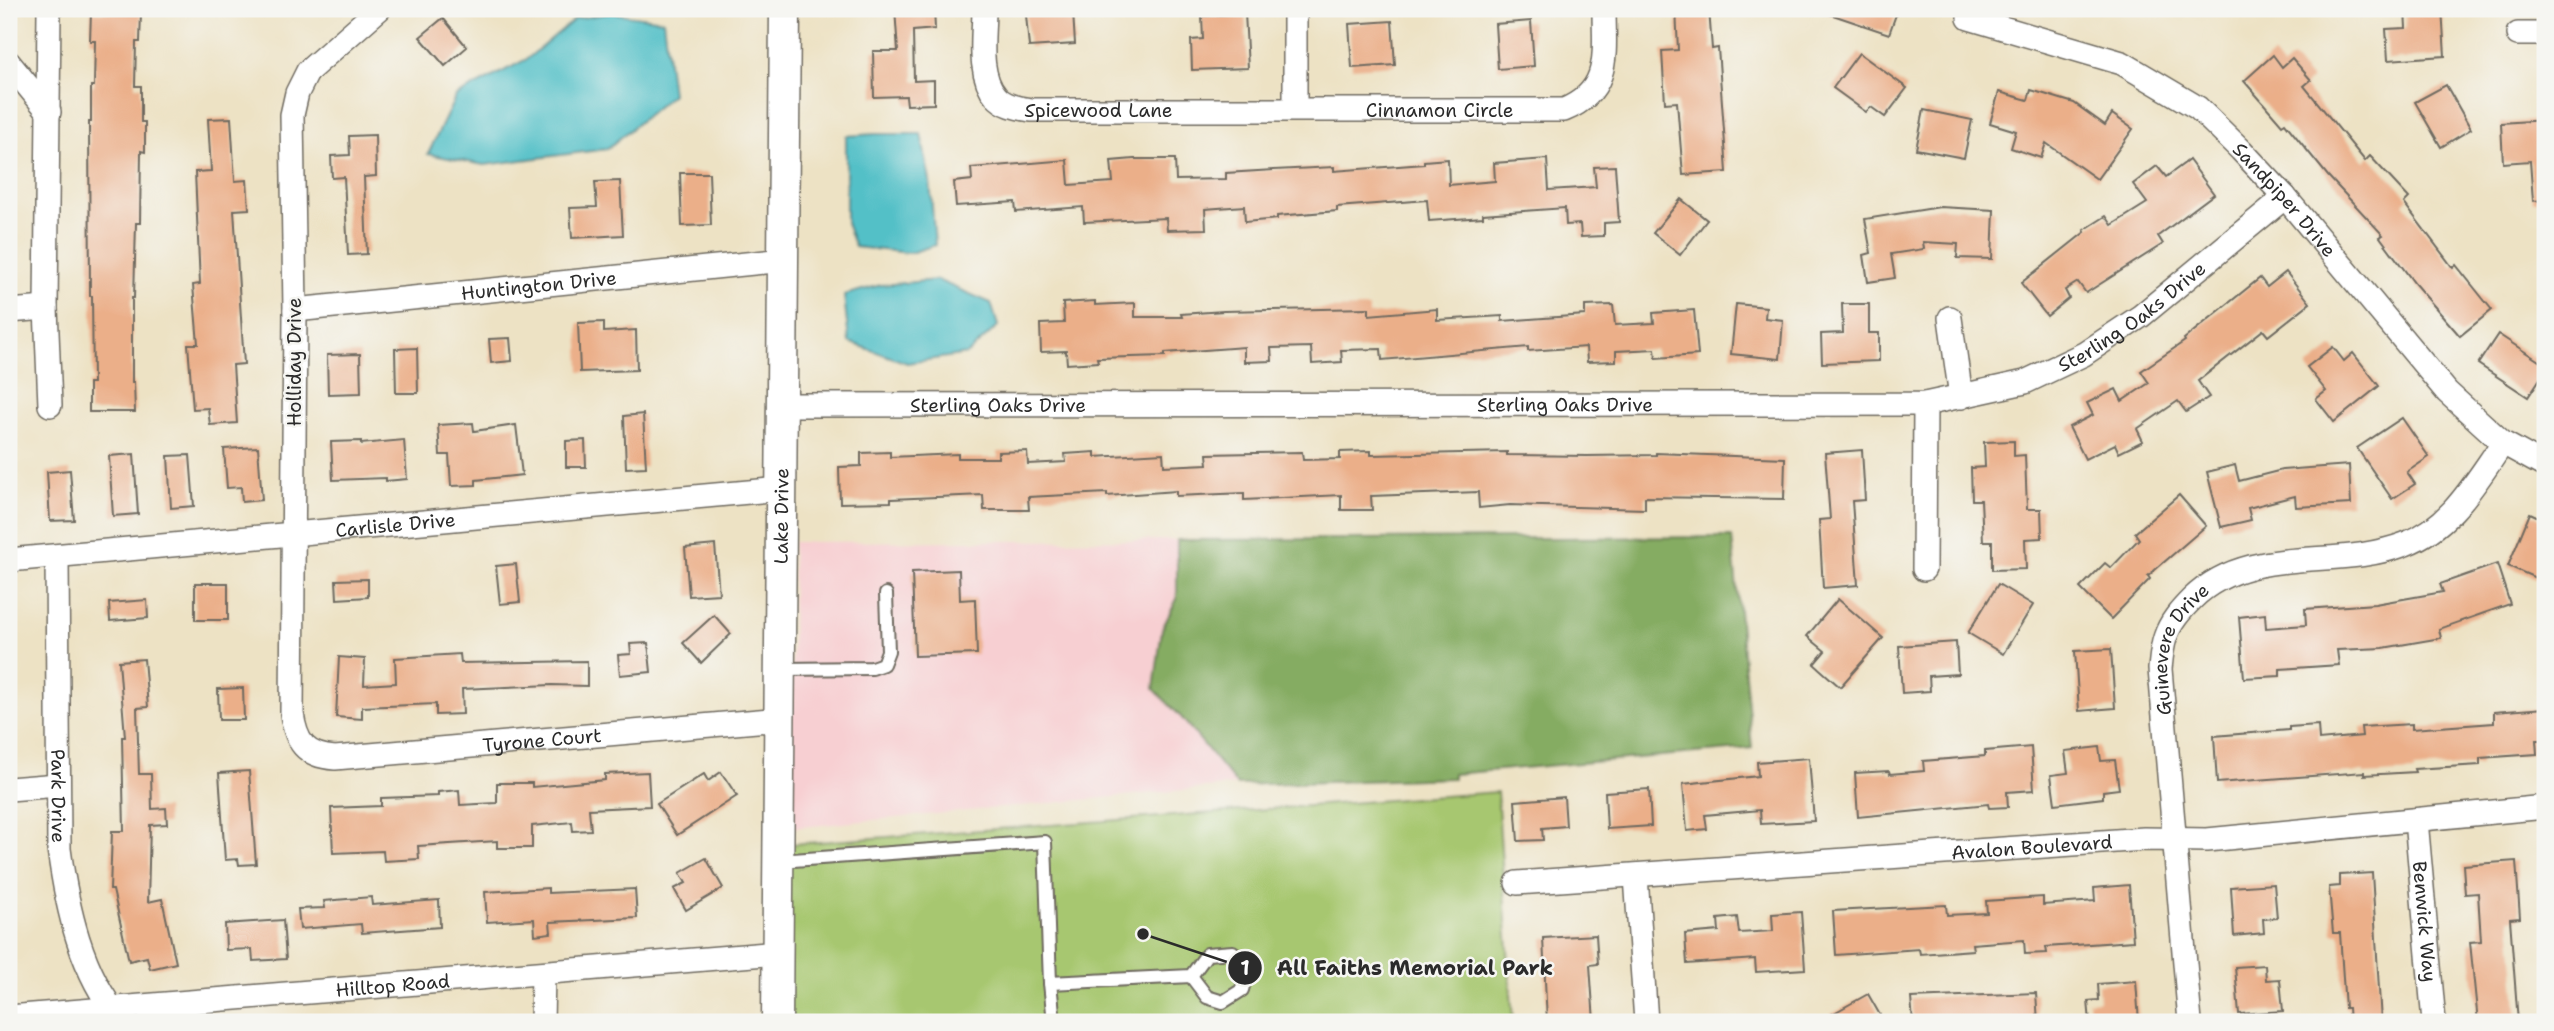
<svg xmlns="http://www.w3.org/2000/svg" width="2554" height="1031" font-family="'Shantell Sans',sans-serif">
<rect width="100%" height="100%" fill="#f6f6f2"/>
<filter id="ink" filterUnits="userSpaceOnUse"><feTurbulence type="fractalNoise" baseFrequency=".0143" numOctaves="2"/><feDisplacementMap in="SourceGraphic" scale="14" xChannelSelector="R" yChannelSelector="G"/><feConvolveMatrix kernelMatrix="1 2 1 2 8 2 1 2 1" color-interpolation-filters="sRGB"/></filter>
<filter id="wash" filterUnits="userSpaceOnUse"><feTurbulence type="fractalNoise" baseFrequency=".00686" numOctaves="4" result="noise"/><feDisplacementMap in="SourceGraphic" scale="28" xChannelSelector="R" yChannelSelector="G"/><feGaussianBlur stdDeviation="1.57" result="paint"/><feColorMatrix in="noise" values="0 0 0 0 0 0 0 0 0 0 0 0 0 0 0 0 0 1.4 0 .05"/><feComposite in="paint" operator="in"/></filter>
<g filter="url(#wash)">
<rect width="100%" height="100%" fill="#ede2c4"/>
<polygon fill="#f7cfd2" points="1177,540 1177,599 1162,629 1154,689 1181,717 1237,785 791,828 793,542"/>
<polygon fill="#a7c76f" stroke="#69794d" stroke-width="2" points="1497,792 1513,1022 777,1022 779,845"/>
<polygon fill="#85ac62" stroke="#586c46" stroke-width="2" points="1732,537 1752,748 1453,774 1453,778 1237,785 1181,717 1154,689 1162,629 1177,599 1177,540"/>
<g fill="#52c0c7" stroke="#3e7679" stroke-width="2">
<polygon points="612,13 663,20 672,94 607,149 484,165 428,154 456,96 527,59 575,19"/>
<polygon points="875,134 921,134 930,181 935,245 910,253 855,247 846,223 846,136"/>
<polygon points="937,280 991,303 998,326 967,354 907,363 849,342 844,295 881,285"/>
</g>
<g id="blocks">
<g fill="#ebaf89">
<polygon points="895,9 934,9 935,29 913,31 914,81 934,80 934,104 907,105 906,96 874,97 873,51 898,51"/>
<polygon points="1676,9 1709,9 1712,49 1718,48 1727,172 1683,175 1677,102 1665,103 1662,51 1678,50"/>
<polygon points="1824,9 1898,9 1889,34 1824,12"/>
<polygon points="2405,9 2442,9 2445,56 2388,60 2386,29 2406,28"/>
<polygon points="91,12 141,13 140,42 136,42 135,86 141,86 141,122 145,122 145,152 141,151 140,223 136,223 134,298 132,298 132,382 134,382 135,412 89,412 89,383 93,383 92,296 90,296 89,122 91,122 91,86 94,86 95,41 90,41"/>
<polygon points="1073,12 1075,44 1029,47 1026,15"/>
<polygon points="1245,13 1248,68 1192,70 1191,40 1203,39 1202,16"/>
<polygon points="443,18 467,47 445,66 420,37"/>
<polygon points="1392,21 1395,65 1352,68 1349,24"/>
<polygon points="1531,21 1534,66 1498,69 1495,24"/>
<polygon points="1859,53 1907,88 1885,117 1871,107 1866,112 1833,88"/>
<polygon points="2273,55 2282,67 2292,58 2311,80 2304,86 2365,161 2370,156 2409,198 2404,203 2453,268 2456,265 2492,310 2460,336 2415,284 2380,237 2383,235 2328,176 2285,123 2282,125 2244,81"/>
<polygon points="2446,85 2471,129 2441,147 2415,102"/>
<polygon points="2031,90 2074,103 2105,125 2112,114 2133,129 2097,179 2046,143 2041,158 2011,148 2016,131 1990,123 1999,92 2028,100"/>
<polygon points="1924,110 1972,120 1964,158 1916,149"/>
<polygon points="231,118 235,181 247,180 249,209 234,210 244,364 233,365 237,423 210,425 208,408 193,409 188,344 198,344 193,285 200,284 195,172 211,171 208,119"/>
<polygon points="2545,120 2545,200 2533,201 2530,161 2503,163 2501,123"/>
<polygon points="375,135 376,176 364,177 367,254 348,255 344,177 332,178 331,156 350,155 349,136"/>
<polygon points="1134,159 1175,159 1176,180 1226,179 1226,173 1274,170 1334,167 1334,171 1424,164 1424,161 1448,159 1449,185 1495,181 1494,163 1547,159 1549,190 1596,187 1594,167 1615,166 1619,222 1604,223 1604,236 1581,237 1580,224 1566,225 1565,208 1483,214 1483,217 1429,221 1427,200 1337,207 1337,211 1277,216 1277,219 1245,222 1244,206 1205,209 1206,229 1167,230 1166,218 1084,222 1083,207 1016,212 1015,202 956,206 954,182 972,180 971,168 1067,160 1069,185 1113,182 1111,161"/>
<polygon points="2189,160 2214,194 2158,236 2163,244 2086,293 2078,282 2065,290 2069,298 2047,316 2021,283 2085,232 2084,230 2106,216 2112,225 2147,203 2133,184 2157,166 2166,177"/>
<polygon points="680,173 709,173 711,225 682,226"/>
<polygon points="620,181 623,235 572,238 570,208 597,207 595,182"/>
<polygon points="1681,199 1707,220 1680,255 1653,233"/>
<polygon points="1940,207 1994,210 1992,259 1957,258 1958,244 1923,242 1924,249 1891,254 1895,278 1868,282 1864,255 1871,253 1865,219"/>
<polygon points="2286,272 2310,303 2268,336 2263,330 2198,381 2209,397 2186,412 2178,401 2137,429 2143,441 2119,453 2115,444 2085,459 2069,427 2093,415 2087,403 2116,389 2122,401 2149,383 2141,371 2185,341 2184,339 2260,278 2267,287"/>
<polygon points="1095,301 1095,305 1135,303 1135,317 1182,317 1181,314 1224,311 1369,308 1369,315 1437,309 1437,320 1502,316 1502,321 1585,315 1585,306 1613,305 1615,325 1654,323 1653,313 1694,310 1698,355 1656,358 1655,349 1616,351 1616,361 1587,362 1586,347 1528,351 1528,347 1382,360 1381,349 1341,350 1342,362 1312,364 1311,347 1271,348 1272,361 1244,362 1244,347 1165,353 1165,356 1097,358 1098,362 1067,364 1066,351 1041,352 1040,324 1064,323 1063,303"/>
<polygon points="1736,304 1766,307 1765,318 1783,320 1780,359 1731,354"/>
<polygon points="1842,304 1869,304 1869,333 1879,333 1879,361 1822,363 1821,334 1843,333"/>
<polygon points="604,322 604,332 636,330 637,370 580,372 578,323"/>
<polygon points="2498,334 2545,365 2545,371 2528,397 2478,364"/>
<polygon points="510,338 512,361 491,363 489,339"/>
<polygon points="2333,347 2344,361 2353,353 2379,386 2334,422 2316,399 2326,391 2307,367"/>
<polygon points="417,348 418,393 396,393 395,349"/>
<polygon points="360,354 361,393 328,394 327,355"/>
<polygon points="643,414 646,467 626,468 624,416"/>
<polygon points="2402,418 2429,457 2407,472 2415,484 2392,499 2357,448"/>
<polygon points="473,423 474,431 516,425 522,475 476,480 476,485 451,486 449,455 440,455 438,425"/>
<polygon points="404,440 407,479 386,481 386,478 333,480 331,442 361,441 361,444"/>
<polygon points="585,440 586,467 566,467 566,441"/>
<polygon points="2014,441 2014,456 2025,455 2027,509 2041,509 2042,538 2025,539 2026,569 1992,570 1992,541 1983,541 1981,500 1972,500 1971,468 1985,467 1984,442"/>
<polygon points="258,447 262,500 242,502 241,487 227,488 224,449"/>
<polygon points="1862,450 1865,500 1852,501 1858,585 1823,588 1819,520 1830,519 1825,453"/>
<polygon points="1027,451 1028,464 1066,462 1065,454 1095,452 1095,457 1163,453 1164,466 1208,464 1207,454 1302,452 1303,460 1340,459 1340,452 1371,451 1371,455 1507,452 1507,455 1587,456 1656,455 1656,453 1785,458 1784,499 1645,497 1645,509 1510,505 1479,508 1478,492 1371,496 1372,510 1341,510 1341,495 1244,500 1244,493 1176,496 1176,491 1107,496 1107,493 1028,497 1029,510 984,510 983,495 891,499 891,502 840,503 839,467 861,466 861,453 890,452 890,457 958,454 958,458 998,458 998,452"/>
<polygon points="134,454 138,514 113,516 109,456"/>
<polygon points="190,455 194,506 171,508 168,456"/>
<polygon points="2235,465 2239,481 2282,470 2349,465 2351,504 2296,507 2295,496 2248,508 2251,520 2221,527 2207,472"/>
<polygon points="70,470 74,520 50,521 47,472"/>
<polygon points="2179,495 2206,526 2148,576 2150,579 2111,619 2080,588 2105,563 2111,568 2139,539 2135,533"/>
<polygon points="2530,513 2545,520 2545,582 2508,566"/>
<polygon points="715,545 719,594 689,596 685,548"/>
<polygon points="516,564 520,602 500,604 496,566"/>
<polygon points="2497,564 2510,604 2439,629 2441,638 2383,648 2337,650 2339,665 2280,669 2280,676 2244,678 2239,617 2265,614 2266,628 2306,625 2305,609 2375,604 2443,592 2440,584"/>
<polygon points="959,570 960,600 975,599 977,654 915,656 912,572"/>
<polygon points="368,579 368,597 337,599 336,580"/>
<rect x="195" y="583" width="33" height="37"/>
<polygon points="1998,584 2033,605 2003,654 1968,633"/>
<polygon points="1838,599 1883,638 1840,687 1814,664 1825,651 1807,636"/>
<polygon points="147,600 148,618 110,621 109,603"/>
<polygon points="714,615 731,634 701,663 683,643"/>
<polygon points="1956,642 1958,674 1929,676 1930,691 1902,693 1899,646"/>
<polygon points="648,643 651,672 620,675 618,655 631,654 630,644"/>
<polygon points="2111,649 2115,708 2079,711 2075,651"/>
<polygon points="460,654 461,663 587,661 587,686 552,685 462,689 463,714 436,715 436,704 362,707 362,719 336,717 339,657 365,659 364,685 396,683 395,658"/>
<polygon points="144,659 148,707 137,708 139,774 151,774 152,809 166,808 167,824 150,825 148,902 162,899 176,963 150,969 147,957 129,961 113,890 110,890 112,831 124,831 122,737 125,737 119,661"/>
<polygon points="243,688 244,720 219,720 218,689"/>
<polygon points="2545,708 2545,740 2536,740 2537,754 2480,758 2480,765 2414,769 2415,772 2364,775 2364,772 2217,783 2214,736 2289,730 2289,727 2318,725 2319,740 2362,736 2361,727 2412,724 2412,729 2494,723 2494,712"/>
<polygon points="2031,747 2034,790 2007,792 2008,807 1989,808 1988,804 1858,817 1855,773 1889,771 1890,774 1924,771 1923,761 1985,756 1985,751"/>
<polygon points="2099,747 2101,761 2115,760 2119,789 2103,791 2103,798 2055,804 2051,775 2068,773 2065,751"/>
<polygon points="1809,758 1814,821 1761,824 1760,810 1705,815 1707,829 1687,831 1683,784 1758,776 1757,762"/>
<polygon points="249,771 256,864 239,865 238,859 225,860 219,773"/>
<polygon points="648,772 650,806 589,809 591,830 573,831 572,822 532,826 532,848 497,848 497,841 418,846 419,859 384,861 383,851 333,853 331,808 381,806 381,798 438,796 438,792 459,790 460,805 497,803 497,783 532,783 532,787 605,780 605,774"/>
<polygon points="721,772 737,796 677,835 657,804 704,774 708,781"/>
<polygon points="1649,789 1651,826 1607,829 1605,792"/>
<polygon points="1564,797 1566,826 1542,828 1543,840 1518,841 1515,801"/>
<polygon points="706,858 723,888 686,910 674,889 686,883 680,873"/>
<polygon points="2516,861 2520,918 2510,919 2518,1022 2478,1022 2470,942 2481,941 2478,893 2465,894 2463,865"/>
<polygon points="2372,873 2381,1022 2349,1022 2348,1008 2345,1008 2340,933 2333,933 2329,887 2340,886 2340,875"/>
<polygon points="2274,884 2277,918 2263,919 2264,933 2234,936 2231,887"/>
<polygon points="2129,885 2133,941 2046,947 2047,953 2025,954 2024,940 1972,944 1973,950 1920,954 1919,949 1836,955 1833,911 1946,905 1947,915 1987,913 1986,901 2043,897 2043,905 2095,901 2094,888"/>
<polygon points="548,888 548,893 635,889 637,918 550,922 551,933 535,935 534,919 487,922 485,892"/>
<polygon points="371,897 372,905 439,900 440,927 362,933 361,924 300,929 298,909 325,908 324,901"/>
<polygon points="1801,912 1805,969 1756,972 1755,959 1687,964 1685,934 1719,931 1718,919 1737,917 1739,933 1773,931 1772,914"/>
<polygon points="283,920 286,959 253,961 252,949 226,950 225,924"/>
<polygon points="1596,935 1598,964 1590,965 1594,1022 1547,1022 1543,938"/>
<polygon points="2265,965 2266,980 2280,979 2283,1011 2239,1014 2235,967"/>
<polygon points="2136,981 2139,1022 2090,1022 2088,1001 2099,1000 2098,984"/>
<polygon points="2036,993 2038,1022 1913,1022 1911,998"/>
<polygon points="1868,994 1884,1022 1818,1022"/>
</g>
</g>
</g>
<g filter="url(#ink)">
<use href="#blocks" fill-opacity="0" stroke="#6f6b61" stroke-width="2"/>
<g fill="none" stroke-linecap="round" stroke-linejoin="round">
<defs>
<g id="service">
<polyline points="781,669 872,668 883,664 888,651 886,594"/>
<polyline points="779,861 1045,842 1050,983 1191,976 1207,954 1233,952 1248,968 1242,990 1223,1002 1207,997 1191,976"/>
<polyline points="1050,983 1054,1022"/>
</g>
<g id="minor">
<polyline points="49,9 46,308 50,405"/>
<path id="s1" d="M 379,9 L 308,71 L 297,93 L 292,115 L 295,310 L 292,714 C 296,742 305,756 335,758 L 781,719"/>
<path id="s2" d="M 984,9 C 984,35 977,74 996,96 C 1004,106 1019,108 1031,110 L 1564,110 C 1612,90 1604,53 1604,9"/>
<path id="s3" d="M 1969,18 L 2122,63 L 2198,108 L 2241,150 L 2285,197 L 2447,392 L 2503,443 L 2545,466"/>
<polyline points="2518,34 2545,34"/>
<polyline points="9,63 49,112"/>
<polyline points="1295,109 1295,9"/>
<path id="s4" d="M 295,310 L 784,260"/>
<polyline points="9,311 46,308"/>
<polyline points="1950,318 1961,397"/>
<path id="s5" d="M 783,405 L 1925,404 L 2025,382 L 2084,354 L 2141,316 L 2285,197"/>
<path id="s6" d="M 57,556 L 59,849 C 67,908 81,973 120,1019"/>
<path id="s7" d="M 9,560 L 781,489"/>
<polyline points="1924,569 1925,404"/>
<polyline points="9,789 58,785"/>
<path id="s8" d="M 2416,820 L 2434,1022"/>
<polyline points="1636,876 1646,1022"/>
<path id="s9" d="M 1517,883 L 2144,839 L 2207,840 L 2545,807"/>
<path id="s10" d="M 9,1017 L 778,953"/>
<polyline points="542,1022 543,974"/>
<path id="s11" d="M 2190,1022 L 2160,669 C 2161,659 2162,647 2165,638 C 2170,622 2181,610 2192,599 C 2250,542 2335,571 2405,544 C 2452,526 2475,482 2503,443"/>
</g>
<g id="tertiary">
<path id="s12" d="M 777,1022 L 785,9"/>
</g>
</defs>
<use href="#service" stroke="#6f6b61" stroke-width="16"/>
<use href="#minor" stroke="#6f6b61" stroke-width="26"/>
<use href="#tertiary" stroke="#6f6b61" stroke-width="33"/>
<use href="#service" stroke="#fff" stroke-width="12"/>
<use href="#minor" stroke="#fff" stroke-width="23"/>
<use href="#tertiary" stroke="#fff" stroke-width="30"/>
</g>
</g>
<g text-anchor="middle" dominant-baseline="central" stroke-width="5" stroke-linejoin="round" paint-order="stroke">
<g font-size="19" fill="#2b2b2b" stroke="#f6f6f2">
<text stroke="none"><textPath href="#s2" startOffset="196">Spicewood Lane</textPath></text>
<text stroke="none"><textPath href="#s2" startOffset="537">Cinnamon Circle</textPath></text>
<text stroke="none"><textPath href="#s3" startOffset="374">Sandpiper Drive</textPath></text>
<text stroke="none"><textPath href="#s4" startOffset="245">Huntington Drive</textPath></text>
<text stroke="none"><textPath href="#s5" startOffset="1370">Sterling Oaks Drive</textPath></text>
<text transform="translate(294 362) rotate(-90)">Holliday Drive</text>
<text stroke="none"><textPath href="#s5" startOffset="215">Sterling Oaks Drive</textPath></text>
<text stroke="none"><textPath href="#s5" startOffset="782">Sterling Oaks Drive</textPath></text>
<text stroke="none"><textPath href="#s12" startOffset="506">Lake Drive</textPath></text>
<text stroke="none"><textPath href="#s7" startOffset="388">Carlisle Drive</textPath></text>
<text stroke="none"><textPath href="#s11" startOffset="380">Guinevere Drive</textPath></text>
<text stroke="none"><textPath href="#s1" startOffset="1017">Tyrone Court</textPath></text>
<text stroke="none"><textPath href="#s6" startOffset="240">Park Drive</textPath></text>
<text stroke="none"><textPath href="#s9" startOffset="516">Avalon Boulevard</textPath></text>
<text stroke="none"><textPath href="#s8" startOffset="102">Benwick Way</textPath></text>
<text stroke="none"><textPath href="#s10" startOffset="385">Hilltop Road</textPath></text>
</g>
</g>
<path fill="none" stroke="#2b2b2b" stroke-width="2.5" d="M1143 934L1245 968"/>
<g fill="#2b2b2b" stroke="#f6f6f2" stroke-width="2.5">
<circle cx="1143" cy="934" r="7"/>
<circle cx="1245" cy="968" r="18"/>
</g>
<g font-size="21" text-anchor="middle" font-weight="bold" fill="#fff">
<text x="1245" y="975">1</text>
</g>
<g font-size="21" text-anchor="middle" font-weight="bold" fill="#2b2b2b" stroke="#f6f6f2" stroke-width="5" stroke-linejoin="round" paint-order="stroke">
<text x="1415" y="975">All Faiths Memorial Park</text>
</g>
<rect width="2554" height="1031" fill="none" stroke="#f6f6f2" stroke-width="35"/>
</svg>
